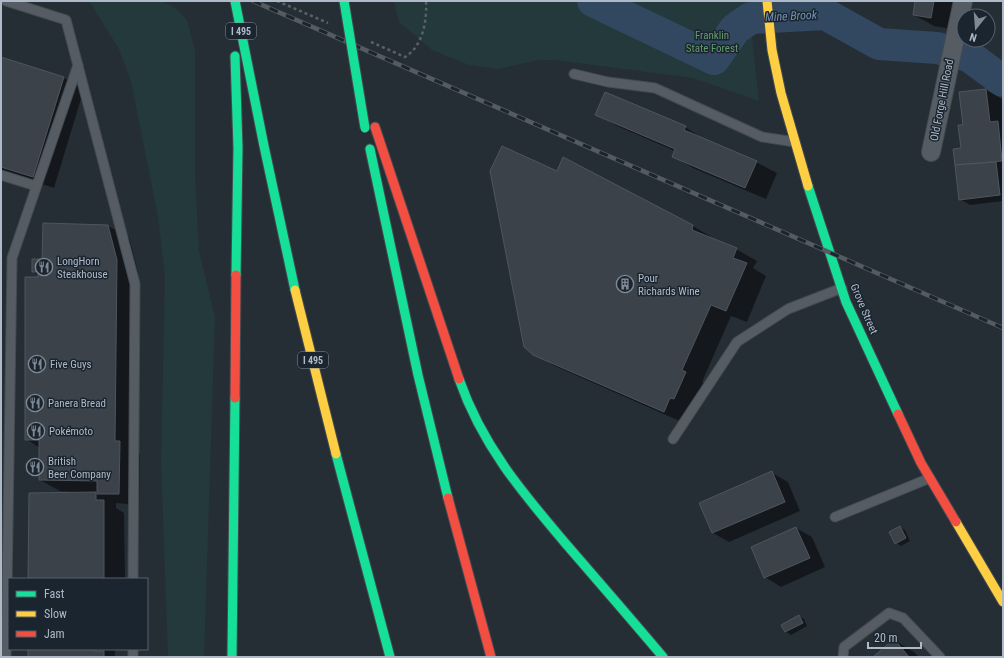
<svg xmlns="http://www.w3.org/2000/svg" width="1004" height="658" font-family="'Roboto Condensed',sans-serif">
<rect width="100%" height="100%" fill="#262e35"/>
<g fill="#23393b">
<polygon points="89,1 161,1 176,8 187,20 195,50 195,176 199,251 215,317 204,657 168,657 161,461 165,276 158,217 131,81 119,49"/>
<polygon points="394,1 748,1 759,101 693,78 555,60 540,60 498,69 469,65 432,50 399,22"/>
</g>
<g fill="#0007">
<polygon points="916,1 956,1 951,29 934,26 914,15"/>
<polygon points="1,58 64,78 84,89 54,188 1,171"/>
<polygon points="986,90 1002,99 1003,201 970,205 960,199 954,150 962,149 964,126 960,92"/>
<polygon points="597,114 685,127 705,140 756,162 777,173 766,199 693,168 673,156 675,151 617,126"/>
<polygon points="557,172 693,226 713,238 713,239 736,249 757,261 753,268 766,276 747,322 731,316 702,382 706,385 684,423 555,366 534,354"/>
<polygon points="108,226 129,237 138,272 135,451 140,454 139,505 116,503 116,508 124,513 125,579 29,579 74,493 74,492 60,491 40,480 40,448 26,439 39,275 33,272 42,260"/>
<polygon points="772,473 788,482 800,511 729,542 713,533 701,503"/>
<polygon points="900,527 905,530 910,541 901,546 896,543"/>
<polygon points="796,528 812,537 825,567 781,587 765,577"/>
<polygon points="799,616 804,619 807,626 791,635 786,632 782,626"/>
<polygon points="894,640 914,652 919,657 874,657"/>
<rect x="29" y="649" width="86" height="8"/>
</g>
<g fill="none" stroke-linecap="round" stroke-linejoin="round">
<polyline stroke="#324860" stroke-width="32" points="593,1 714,59 735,29 751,18 825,14 879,44 937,48 969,56 1003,81"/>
</g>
<g fill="#3c4249" stroke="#4e555e">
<polygon points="915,1 934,1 931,18 913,15"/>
<polygon points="1,57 64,77 33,177 1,167"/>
<polygon points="986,89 990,122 998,121 1002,161 955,165 953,149 961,148 958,125 963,125 959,92"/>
<polygon points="605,92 686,126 684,130 757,161 745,188 672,157 675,149 595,115"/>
<polygon points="502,146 557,171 563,157 693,225 692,230 737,248 733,258 747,263 726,311 711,305 682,370 686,372 674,399 670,398 664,412 533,355 524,347 490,171"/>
<polygon points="996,162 1000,195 959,200 955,165"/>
<polygon points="43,223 108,225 117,260 115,441 120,441 119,494 97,494 97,481 39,480 39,440 25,440 25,277 38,277 38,272 32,272 32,259 42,259"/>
<polygon points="772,471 785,502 712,533 699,503"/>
<polygon points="96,492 96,500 104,500 104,579 28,579 29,493"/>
<polygon points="900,526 906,538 895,544 889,532"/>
<polygon points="796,527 810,558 764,578 751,547"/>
<polygon points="799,615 803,623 785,632 781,625"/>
<polygon points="894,639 909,657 873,657"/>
<polygon points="28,649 95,649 95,651 104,651 104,657 28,657"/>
</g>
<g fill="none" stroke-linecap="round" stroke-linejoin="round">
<defs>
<g id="lane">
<polyline points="6,1 66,20 135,284 133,579"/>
<polyline points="574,74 608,82 655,88 762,137 795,142"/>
<polyline points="1,175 36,186"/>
<polyline points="673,439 737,342 788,309 842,288"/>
<polyline points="835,517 930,478"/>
<polyline points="6,657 12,258 78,65"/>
<polyline points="133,657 133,649"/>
<polyline points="843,657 844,647 889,613 903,618 940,657"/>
</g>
<polyline id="street" points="931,152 963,1"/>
<g id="fast">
<polyline points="235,1 264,146 295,290"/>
<polyline points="235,56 238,148 236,275"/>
<polyline points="370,149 418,375 448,498"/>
<polyline points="808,186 846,302 898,414"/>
<path d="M 459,379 C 482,445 521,491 566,544 C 598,581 631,619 663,657"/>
<polyline points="336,454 390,657"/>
<polyline points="232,657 235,398"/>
</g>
<g id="slow">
<polyline points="767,1 772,50 781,93 808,186"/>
<polyline points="295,290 336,454"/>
<polyline points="956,522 1003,602"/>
</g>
<g id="jam">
<polyline points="375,127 459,379"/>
<polyline points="235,398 236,275"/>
<polyline points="898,414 921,463 956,522"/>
<polyline points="448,498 491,657"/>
</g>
</defs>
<use href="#lane" stroke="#444a50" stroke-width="11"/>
<use href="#street" stroke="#444a50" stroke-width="20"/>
<use href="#fast" stroke="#444a50" stroke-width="11"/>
<use href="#slow" stroke="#444a50" stroke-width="11"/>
<use href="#jam" stroke="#444a50" stroke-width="11"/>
<g stroke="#5a6167" stroke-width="2.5" stroke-dasharray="3 3" stroke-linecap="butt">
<polyline points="277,1 328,23"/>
<path d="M 371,42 L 405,57 C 423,46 427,21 426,1"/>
</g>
<use href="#lane" stroke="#565c64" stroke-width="9"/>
<use href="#street" stroke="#565c64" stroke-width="18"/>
<use href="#fast" stroke="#16e098" stroke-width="9"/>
<use href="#slow" stroke="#ffcf43" stroke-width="9"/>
<use href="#jam" stroke="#f24e42" stroke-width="9"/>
<defs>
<polyline id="rail" points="253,1 1003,328"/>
</defs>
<use href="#rail" stroke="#555b61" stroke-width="4.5"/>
<use href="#rail" stroke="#1a2530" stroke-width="3" stroke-dasharray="9" stroke-linecap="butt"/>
<defs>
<polyline id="fast-bridge" points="344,1 365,128"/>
</defs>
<use href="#fast-bridge" stroke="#434a51" stroke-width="11" stroke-linecap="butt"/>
<use href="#fast-bridge" stroke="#16e098" stroke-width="9"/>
</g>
<defs>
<symbol id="restaurant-ring" viewBox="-11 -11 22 22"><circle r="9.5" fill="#1a2530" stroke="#7f8995" stroke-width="1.5"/><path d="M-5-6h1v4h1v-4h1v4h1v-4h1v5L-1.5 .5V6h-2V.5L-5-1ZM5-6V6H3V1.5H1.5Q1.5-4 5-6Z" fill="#7f8995"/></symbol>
<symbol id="building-ring" viewBox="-11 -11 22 22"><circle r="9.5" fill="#1a2530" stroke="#7f8995" stroke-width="1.5"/><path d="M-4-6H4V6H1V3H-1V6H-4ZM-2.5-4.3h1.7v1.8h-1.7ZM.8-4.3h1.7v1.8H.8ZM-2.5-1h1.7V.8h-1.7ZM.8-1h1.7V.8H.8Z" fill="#7f8995"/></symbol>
</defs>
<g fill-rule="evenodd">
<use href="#restaurant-ring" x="34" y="257" width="20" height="20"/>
<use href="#building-ring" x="615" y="274" width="20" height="20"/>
<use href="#restaurant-ring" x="27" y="354" width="20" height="20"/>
<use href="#restaurant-ring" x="25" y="393" width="20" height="20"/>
<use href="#restaurant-ring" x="26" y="421" width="20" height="20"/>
<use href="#restaurant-ring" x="25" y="457" width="20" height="20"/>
</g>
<g text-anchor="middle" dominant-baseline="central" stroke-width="3" stroke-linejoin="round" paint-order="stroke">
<g fill="#1a2530" stroke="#828d9a" stroke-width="1">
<rect x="226" y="23" width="30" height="16" rx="3"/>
<rect x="298" y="352" width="30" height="16" rx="3"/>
</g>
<g font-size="10" font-weight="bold" fill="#afbac8">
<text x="241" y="31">I 495</text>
<text x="313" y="360">I 495</text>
</g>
<g font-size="11" fill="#659a6d" stroke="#1a2530">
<text x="712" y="35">Franklin<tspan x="712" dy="13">State Forest</tspan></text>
</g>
<g font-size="11" fill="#afbac8" stroke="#1a2530">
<text transform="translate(942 100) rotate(-79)">Old Forge Hill Road</text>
<text transform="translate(864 309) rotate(67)">Grove Street</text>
</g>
<g font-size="11" fill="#afbac8" stroke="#1a2530" text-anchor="start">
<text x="57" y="261">LongHorn<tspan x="57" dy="13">Steakhouse</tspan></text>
<text x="638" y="278">Pour<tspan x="638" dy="13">Richards Wine</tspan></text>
<text x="50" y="364">Five Guys</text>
<text x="48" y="403">Panera Bread</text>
<text x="49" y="431">Pokémoto</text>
<text x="48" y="461">British<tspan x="48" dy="13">Beer Company</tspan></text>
</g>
<g font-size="12" font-style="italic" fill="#7593b2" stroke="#1a2530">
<text transform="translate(791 16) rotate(-3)">Mine Brook</text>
</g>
</g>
<rect width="1004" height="658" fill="none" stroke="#afbac8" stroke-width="4"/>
<rect x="8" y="578" width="140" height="72" fill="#1a2530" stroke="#56616d"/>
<rect x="16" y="591" width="20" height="6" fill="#16e098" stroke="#56616d"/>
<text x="44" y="598" font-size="12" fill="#afbac8">Fast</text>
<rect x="16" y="611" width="20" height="6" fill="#ffcf43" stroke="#56616d"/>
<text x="44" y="618" font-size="12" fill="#afbac8">Slow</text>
<rect x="16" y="631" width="20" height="6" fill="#f24e42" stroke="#56616d"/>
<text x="44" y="638" font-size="12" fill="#afbac8">Jam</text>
<g transform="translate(976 28) rotate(197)"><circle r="19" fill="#1a2530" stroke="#56616d"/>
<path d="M0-3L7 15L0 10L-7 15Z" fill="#7f8995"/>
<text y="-6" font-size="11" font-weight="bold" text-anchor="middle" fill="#afbac8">N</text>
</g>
<path d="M868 642v6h53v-6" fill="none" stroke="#afbac8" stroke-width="2"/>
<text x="874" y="642" font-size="12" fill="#afbac8" stroke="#1a2530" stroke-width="3" paint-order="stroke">20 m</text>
</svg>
